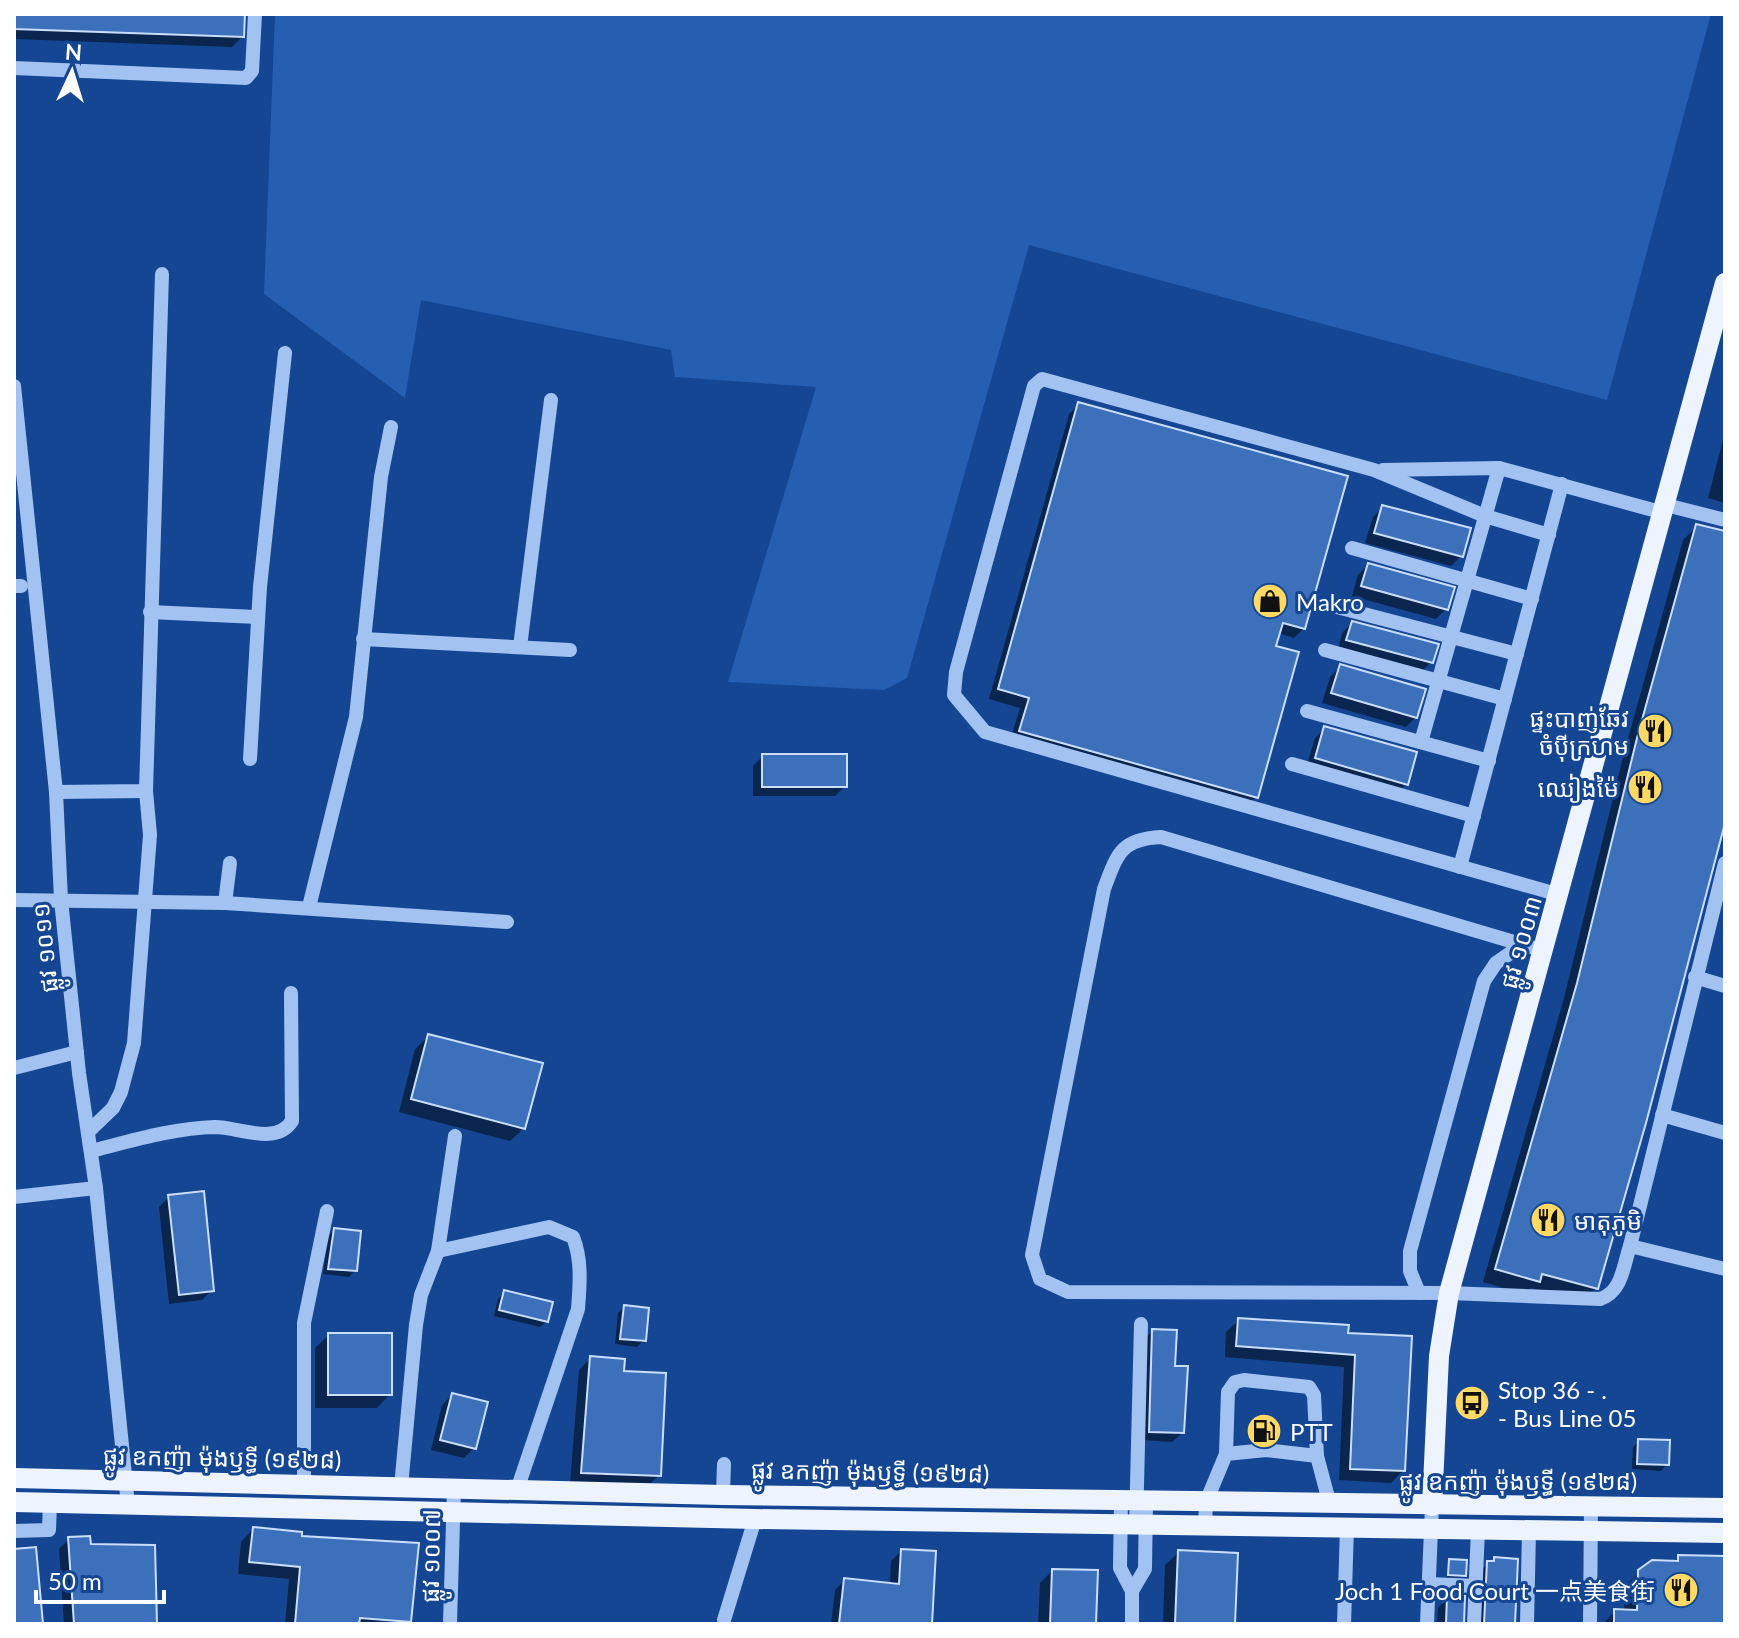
<svg xmlns="http://www.w3.org/2000/svg" width="1739" height="1638" font-family="Lato,'Noto Sans SC','Noto Sans Khmer',sans-serif">
<rect width="100%" height="100%" fill="#144693"/>
<polygon fill="#265fb2" points="275,14 1711,14 1607,400 1029,245 907,678 884,690 728,682 816,387 675,377 671,350 421,300 405,398 264,294"/>
<g fill="#0007">
<polygon points="14,14 245,14 242,37 232,47 14,39"/>
<polygon points="1079,404 1304,628 1294,638 1278,633 1256,797 1246,807 1010,741 1020,708 989,699 1069,414"/>
<polygon points="1725,432 1725,503 1708,498"/>
<polygon points="1383,507 1461,556 1451,566 1365,543 1373,517"/>
<polygon points="1697,526 1725,533 1725,810 1596,1288 1582,1302 1531,1288 1525,1294 1483,1282 1564,998 1624,753 1683,540"/>
<polygon points="1368,565 1446,609 1436,619 1352,596 1358,575"/>
<polygon points="1352,623 1431,662 1421,672 1338,650 1342,633"/>
<polygon points="1340,667 1416,717 1406,727 1322,703 1330,677"/>
<polygon points="1325,728 1406,784 1396,794 1306,768 1315,738"/>
<polygon points="763,756 845,786 835,796 753,796 753,766"/>
<polygon points="429,1036 524,1128 510,1141 399,1112 415,1049"/>
<polygon points="169,1197 212,1290 202,1300 169,1304 159,1207"/>
<polygon points="334,1230 355,1270 349,1277 323,1274 328,1237"/>
<polygon points="504,1292 547,1321 540,1327 494,1316 498,1299"/>
<polygon points="625,1307 644,1340 637,1347 615,1344 618,1313"/>
<polygon points="1239,1320 1346,1335 1410,1338 1404,1470 1391,1483 1339,1480 1344,1367 1225,1357 1226,1332"/>
<polygon points="1153,1331 1173,1367 1182,1433 1172,1442 1141,1440 1143,1340"/>
<polygon points="329,1335 390,1394 377,1408 315,1408 315,1348"/>
<polygon points="591,1358 622,1373 659,1475 647,1487 570,1484 579,1370"/>
<polygon points="452,1395 474,1448 464,1458 431,1450 442,1405"/>
<polygon points="1639,1441 1667,1464 1661,1471 1632,1469 1633,1447"/>
<polygon points="253,1529 300,1538 409,1621 285,1624 289,1579 238,1574 241,1542"/>
<polygon points="69,1539 89,1546 155,1624 64,1624 59,1549"/>
<polygon points="901,1551 930,1624 831,1624 835,1590 845,1580 890,1585 891,1561"/>
<polygon points="1179,1552 1233,1624 1163,1624 1165,1565"/>
<polygon points="1679,1557 1725,1558 1725,1624 1603,1624 1615,1611 1624,1612 1625,1586 1639,1572 1673,1562"/>
<polygon points="1495,1559 1513,1624 1475,1624 1477,1573"/>
<polygon points="1450,1561 1464,1575 1461,1577 1447,1577"/>
<polygon points="1052,1571 1094,1624 1038,1624 1040,1583"/>
<polygon points="1448,1597 1463,1624 1437,1624 1438,1608"/>
</g>
<g fill="#3d70bb" stroke="#cadefc" stroke-width="2">
<polygon points="14,14 245,14 244,37 14,29"/>
<polygon points="1078,402 1348,476 1305,629 1283,623 1276,646 1299,652 1258,798 1019,731 1029,698 998,689"/>
<polygon points="1382,505 1471,528 1463,557 1374,533"/>
<polygon points="1696,524 1725,531 1725,823 1646,1123 1598,1289 1542,1274 1540,1282 1495,1269 1577,983 1637,738"/>
<polygon points="1368,563 1455,587 1448,610 1361,586"/>
<polygon points="1352,621 1439,644 1433,663 1346,640"/>
<polygon points="1340,664 1426,689 1417,718 1331,693"/>
<polygon points="1324,726 1417,752 1408,785 1315,758"/>
<rect x="762" y="754" width="85" height="33"/>
<polygon points="428,1034 543,1063 525,1129 411,1099"/>
<polygon points="204,1191 214,1291 179,1295 168,1195"/>
<polygon points="334,1228 361,1231 357,1271 328,1269"/>
<polygon points="504,1290 553,1302 548,1322 499,1310"/>
<polygon points="624,1305 649,1308 646,1341 620,1339"/>
<polygon points="1238,1318 1349,1325 1348,1333 1412,1336 1405,1471 1350,1469 1355,1355 1236,1346"/>
<polygon points="1152,1329 1177,1330 1175,1366 1188,1366 1184,1433 1149,1432"/>
<rect x="328" y="1333" width="64" height="62"/>
<polygon points="590,1356 625,1359 624,1371 666,1373 661,1476 581,1473"/>
<polygon points="452,1393 488,1402 476,1449 440,1440"/>
<polygon points="1638,1439 1670,1440 1669,1465 1637,1464"/>
<polygon points="253,1527 302,1532 302,1536 419,1543 411,1622 360,1618 359,1624 295,1624 300,1567 249,1562"/>
<polygon points="90,1536 91,1544 155,1545 157,1624 74,1624 68,1537"/>
<polygon points="36,1547 43,1624 14,1624 14,1549"/>
<polygon points="901,1549 936,1551 932,1624 839,1624 844,1578 899,1584"/>
<polygon points="1178,1550 1238,1553 1235,1624 1175,1624"/>
<polygon points="1678,1555 1725,1556 1725,1624 1614,1624 1614,1609 1637,1610 1638,1570 1652,1560 1678,1561"/>
<polygon points="1494,1557 1518,1559 1515,1624 1484,1624 1487,1561 1494,1561"/>
<polygon points="1449,1559 1467,1560 1466,1576 1448,1575"/>
<polygon points="1052,1569 1098,1570 1096,1624 1050,1624"/>
<polygon points="1447,1595 1465,1596 1464,1624 1446,1624"/>
</g>
<g fill="none" stroke-linecap="round" stroke-linejoin="round">
<g stroke="#a2c3f2" stroke-width="14">
<polyline points="14,68 246,78 252,71 255,14"/>
<polyline points="14,386 56,792 61,900 79,1073 96,1188 128,1505"/>
<polyline points="1383,470 1499,468 1664,513"/>
<polyline points="1666,505 1725,520"/>
<polyline points="1549,535 1485,516 1374,470 1042,379 1034,386 956,672 954,695 985,732 1560,895"/>
<polyline points="1352,548 1532,599"/>
<polyline points="14,586 21,586"/>
<polyline points="1337,607 1517,654"/>
<polyline points="150,612 257,617"/>
<polyline points="363,639 570,650"/>
<polyline points="520,647 551,400"/>
<polyline points="1325,650 1505,699"/>
<polyline points="1307,711 1489,761"/>
<polyline points="1421,742 1499,468"/>
<polyline points="250,759 260,587 285,353"/>
<polyline points="1292,764 1474,816"/>
<polyline points="56,792 146,791 162,274"/>
<polyline points="1460,867 1562,484"/>
<polyline points="14,900 225,903 507,922"/>
<polyline points="225,903 230,863"/>
<polyline points="309,907 356,717 381,477 391,427"/>
<path d="M 1544,951 L 1161,837 C 1120,839 1117,855 1104,889 L 1032,1255 L 1040,1279 L 1068,1292 L 1449,1293 L 1600,1299 C 1622,1292 1623,1267 1630,1246 L 1725,863"/>
<polyline points="1695,977 1725,986"/>
<polyline points="14,1068 77,1052"/>
<polyline points="1662,1115 1725,1133"/>
<polyline points="88,1132 113,1108 121,1092 134,1043 150,835 146,791"/>
<path d="M 91,1151 C 131,1141 174,1128 215,1127 C 239,1127 276,1146 292,1121 L 291,993"/>
<polyline points="14,1197 96,1188"/>
<polyline points="1630,1246 1725,1269"/>
<path d="M 438,1251 L 549,1227 L 573,1237 C 582,1260 580,1283 578,1309 L 517,1490"/>
<polyline points="1419,1293 1410,1271 1410,1251 1484,981 1496,963 1522,945"/>
<polyline points="1226,1454 1228,1392 1235,1382 1244,1380 1309,1387 1314,1395 1317,1456"/>
<polyline points="304,1485 304,1323 327,1211"/>
<polyline points="401,1487 416,1325 421,1295 438,1251 455,1136"/>
<polyline points="723,1495 724,1464"/>
<polyline points="1121,1500 1120,1568 1132,1591 1132,1624"/>
<polyline points="1136,1525 1141,1324"/>
<polyline points="1205,1526 1206,1502 1226,1454 1266,1450 1317,1456 1330,1505"/>
<polyline points="14,1531 49,1530 50,1503"/>
<polyline points="1429,1584 1476,1586"/>
<polyline points="1132,1591 1145,1569 1146,1501"/>
<polyline points="724,1620 755,1519"/>
<polyline points="450,1624 454,1488"/>
<polyline points="1344,1624 1347,1527"/>
<polyline points="1427,1624 1432,1506"/>
<polyline points="1474,1624 1478,1529"/>
<polyline points="1527,1624 1529,1530"/>
<polyline points="1590,1624 1591,1506"/>
</g>
<g stroke="#edf3ff" stroke-width="20">
<polyline points="14,1478 723,1495 1725,1508"/>
<polyline points="14,1502 755,1519 1725,1533"/>
<polyline points="1432,1506 1439,1356 1449,1293 1725,283"/>
</g>
</g>
<defs>
<symbol id="shop-disc" viewBox="-11 -11 22 22"><circle r="9.5" fill="#ffd963" stroke="#144693"/><path d="M-5-2.5h2.3a2.7 3.5 0 0 1 5.4 0H5L5.5 6h-11ZM-1.5-2.5h3a1.5 2.3 0 0 0-3 0Z" fill="#111"/></symbol>
<symbol id="restaurant-disc" viewBox="-11 -11 22 22"><circle r="9.5" fill="#ffd963" stroke="#144693"/><path d="M-5-6h1v4h1v-4h1v4h1v-4h1v5L-1.5 .5V6h-2V.5L-5-1ZM5-6V6H3V1.5H1.5Q1.5-4 5-6Z" fill="#111"/></symbol>
<symbol id="bus-disc" viewBox="-11 -11 22 22"><circle r="9.5" fill="#ffd963" stroke="#144693"/><path d="M-5-6H5V4H4V6H2V4H-2V6H-4V4H-5ZM-3.5-4V0h7V-4ZM-3.5 1.2v1.5H-2V1.2ZM2 1.2v1.5H3.5V1.2Z" fill="#111"/></symbol>
<symbol id="fuel-disc" viewBox="-11 -11 22 22"><circle r="9.5" fill="#ffd963" stroke="#144693"/><path d="M-5.5-6h7V0h2V4h1.3V-2.5L3-4.5l.8-.8L6-3V5H2.5V1h-1V6h-7ZM-4.2-4.7v3.2H.2V-4.7Z" fill="#111"/></symbol>
</defs>
<g fill-rule="evenodd">
<use href="#shop-disc" x="1250" y="581" width="40" height="40"/>
<use href="#restaurant-disc" x="1635" y="711" width="40" height="40"/>
<use href="#restaurant-disc" x="1625" y="767" width="40" height="40"/>
<use href="#restaurant-disc" x="1528" y="1200" width="40" height="40"/>
<use href="#bus-disc" x="1452" y="1383" width="40" height="40"/>
<use href="#fuel-disc" x="1244" y="1411" width="40" height="40"/>
<use href="#restaurant-disc" x="1661" y="1570" width="40" height="40"/>
</g>
<g text-anchor="middle" dominant-baseline="central" stroke-width="6" stroke-linejoin="round" paint-order="stroke">
<g font-size="24" fill="#fff" stroke="#144693" text-anchor="start">
<text x="1296" y="601">Makro</text>
<text x="1629" y="717" text-anchor="end">ផ្ទះបាញ់ឆែវ<tspan x="1629" dy="28">ចំប៉ីក្រហម</tspan></text>
<text x="1619" y="787" text-anchor="end">ឈៀងម៉ៃ</text>
<text x="1574" y="1220">មាតុភូមិ</text>
<text x="1498" y="1389">Stop 36 - .<tspan x="1498" dy="28">- Bus Line 05</tspan></text>
<text x="1290" y="1431">PTT</text>
<text x="1655" y="1590" text-anchor="end">Joch 1 Food Court 一点美食街</text>
</g>
<g font-size="24" fill="#fff" stroke="#144693">
<text transform="translate(1520 942) rotate(-74)">ផ្លូវ ១០០៣</text>
<text transform="translate(44 948) rotate(-96)">ផ្លូវ ១០១១</text>
<text transform="translate(222 1457) rotate(1)">ផ្លូវ ឧកញ៉ា ម៉ុងឫទ្ធី (១៩២៨)</text>
<text transform="translate(870 1471) rotate(1)">ផ្លូវ ឧកញ៉ា ម៉ុងឫទ្ធី (១៩២៨)</text>
<text x="1518" y="1480">ផ្លូវ ឧកញ៉ា ម៉ុងឫទ្ធី (១៩២៨)</text>
<text transform="translate(430 1556) rotate(-89)">ផ្លូវ ១០០៧</text>
</g>
</g>
<rect width="1739" height="1638" fill="none" stroke="#ffffff" stroke-width="32"/>
<g transform="translate(72 72) rotate(4)" stroke="#144693" stroke-width="6" paint-order="stroke">
<path d="M0-6L14 30L0 20L-14 30Z" fill="#ffffff"/>
<text y="-12" font-size="22" font-weight="bold" text-anchor="middle" fill="#ffffff">N</text>
</g>
<path d="M36 1590v12h128v-12" fill="none" stroke="#ffffff" stroke-width="4"/>
<text x="48" y="1590" font-size="24" fill="#ffffff" stroke="#144693" stroke-width="6" paint-order="stroke">50 m</text>
</svg>
